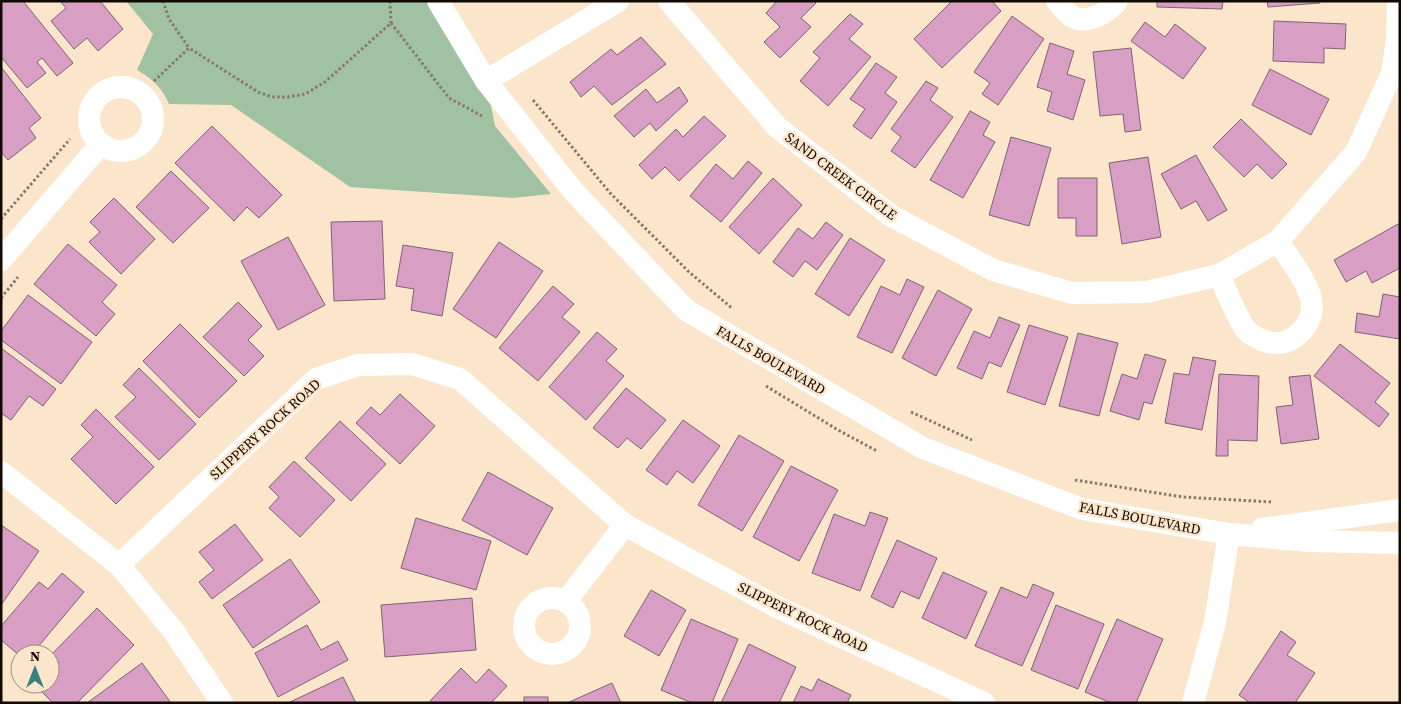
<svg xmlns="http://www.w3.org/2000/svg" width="1401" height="704" font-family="'Source Serif 4',serif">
<rect width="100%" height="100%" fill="#fbe6cb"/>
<path fill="#a0c2a2" d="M 126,1 L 438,1 L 486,81 L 495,126 L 551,194 L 512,198 L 350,187 L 231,105 L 169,104 C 162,88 153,79 137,70 L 153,34 Z"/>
<g fill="#d99ec4" stroke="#7e6474">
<polygon points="1,1 23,1 73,63 57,76 42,58 37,62 46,73 27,88 1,57"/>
<polygon points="60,1 100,1 123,29 98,51 87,38 74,49 51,21 66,8"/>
<polygon points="777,1 814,1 816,3 801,18 811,27 780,58 764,42 780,27 766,13"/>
<polygon points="952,1 992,1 1001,11 942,68 914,39"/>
<polygon points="1157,1 1223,1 1222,9 1157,7"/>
<polygon points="1267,1 1320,1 1320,3 1268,7"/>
<polygon points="850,14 863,24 849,39 871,57 828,106 800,81 820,58 813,52"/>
<polygon points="1012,16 1044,39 998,105 982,94 990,83 974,72"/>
<polygon points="1274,21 1346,24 1345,49 1324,48 1324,63 1273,61"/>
<polygon points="1145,22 1165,37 1175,24 1206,48 1183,79 1131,41"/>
<polygon points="641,37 666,64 612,105 594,86 581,97 570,82 611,49 617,55"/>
<polygon points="1050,43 1074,51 1067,74 1085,80 1073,120 1047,111 1052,92 1037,87"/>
<polygon points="1131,48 1141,130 1125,132 1123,114 1100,116 1093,52"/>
<polygon points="876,63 897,77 885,93 897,102 871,139 853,126 865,109 850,99"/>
<polygon points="1,67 41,118 29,128 36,138 8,160 1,152"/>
<polygon points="1270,69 1329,99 1311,135 1252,105"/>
<polygon points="926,81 938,88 930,100 953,117 915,168 891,151 901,137 891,129"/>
<polygon points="679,87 688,101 656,131 650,123 634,137 614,116 646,89 657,103"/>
<polygon points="970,111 990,122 983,135 995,142 963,198 930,180"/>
<polygon points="704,116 726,136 679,181 665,167 652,179 639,165 676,129 683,137"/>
<polygon points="1241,119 1287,164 1272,179 1257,164 1244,177 1213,147"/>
<polygon points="212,126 282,195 259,218 247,207 234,221 175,163"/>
<polygon points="1011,137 1051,148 1029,226 989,215"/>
<polygon points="1196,155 1227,210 1208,221 1196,201 1181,209 1161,174"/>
<polygon points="1148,157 1161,237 1122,244 1109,163"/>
<polygon points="748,161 762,173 721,222 690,196 716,164 733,179"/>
<polygon points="171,171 209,208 173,243 136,207"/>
<polygon points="773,178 802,205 759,254 729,227"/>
<polygon points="1058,178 1097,178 1097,236 1076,236 1076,218 1058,218"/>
<polygon points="114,198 155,239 121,274 89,242 100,232 90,222"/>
<polygon points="382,221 385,299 334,301 331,222"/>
<polygon points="826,222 843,235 817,270 805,261 793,277 773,262 798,228 813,239"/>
<polygon points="1398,224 1400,227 1400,268 1372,283 1366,271 1346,282 1334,260"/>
<polygon points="288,237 325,305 278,330 241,261"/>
<polygon points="850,238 885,260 849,316 815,294"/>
<polygon points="499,242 543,271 496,338 453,309"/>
<polygon points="68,244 117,285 102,302 115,314 96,336 34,284"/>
<polygon points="403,245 453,253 442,316 411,310 414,289 396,286"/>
<polygon points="907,279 924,287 892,353 857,337 881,286 900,295"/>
<polygon points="553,286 574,304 562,317 580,332 538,381 499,348"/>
<polygon points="938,290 972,309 936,376 902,358"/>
<polygon points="1383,294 1400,297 1400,339 1355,332 1357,313 1379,317"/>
<polygon points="28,295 92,342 61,384 1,340 1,331"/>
<polygon points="238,302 262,326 248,340 264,356 244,376 203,337"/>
<polygon points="999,317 1020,325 1001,367 989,362 982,379 957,368 974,331 990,338"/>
<polygon points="180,324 237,381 199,418 143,361"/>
<polygon points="1029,325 1068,337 1045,405 1007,392"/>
<polygon points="597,332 617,349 606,361 624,376 586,420 549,387"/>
<polygon points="1078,333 1118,343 1099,416 1059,406"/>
<polygon points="1340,344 1390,383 1375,402 1389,414 1379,427 1314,376"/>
<polygon points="1,348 56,389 43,406 29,396 11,420 1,413"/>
<polygon points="1145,354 1166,360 1152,404 1144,402 1139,420 1110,411 1122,374 1137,379"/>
<polygon points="1193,357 1216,361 1202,430 1165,423 1174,373 1189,375"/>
<polygon points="139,368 196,424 159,460 115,417 136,397 123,385"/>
<polygon points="1219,374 1259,376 1257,441 1228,440 1228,456 1216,456"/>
<polygon points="1310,375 1319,439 1281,444 1276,407 1293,405 1289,377"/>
<polygon points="626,388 666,420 641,449 627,438 618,448 593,428"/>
<polygon points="400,394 435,426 400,464 356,423 371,407 380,415"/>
<polygon points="96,409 154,467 116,504 71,459 93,437 81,425"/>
<polygon points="683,420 720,446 693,483 677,471 667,485 646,470"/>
<polygon points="340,421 386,464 351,501 305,458"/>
<polygon points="739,435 784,461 742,531 698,505"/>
<polygon points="294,461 335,500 300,537 269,508 279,497 269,487"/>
<polygon points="791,466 838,490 799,561 753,537"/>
<polygon points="488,472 553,508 527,555 462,520"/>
<polygon points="870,512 888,518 860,591 812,573 834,514 865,526"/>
<polygon points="416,518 491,541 476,590 401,568"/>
<polygon points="235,524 263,560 212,599 199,582 214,570 199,552"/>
<polygon points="1,525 39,551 1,605"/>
<polygon points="897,540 937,558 919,599 901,591 893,608 871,597"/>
<polygon points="290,559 320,602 253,648 223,605"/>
<polygon points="943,572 987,592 966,639 922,618"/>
<polygon points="62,573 84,592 32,654 20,654 20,656 1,640 1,626 39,582 48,589"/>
<polygon points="1033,584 1054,593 1022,666 975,646 1001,587 1027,598"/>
<polygon points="651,590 686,610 659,656 624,636"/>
<polygon points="472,598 476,650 385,657 381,605"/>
<polygon points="1056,605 1104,624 1078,689 1031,670"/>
<polygon points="97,608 134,645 77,703 53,703 34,684 50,684 50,656"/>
<polygon points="691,619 738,639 712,703 692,703 661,690"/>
<polygon points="1117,619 1163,639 1136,703 1111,703 1085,692"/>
<polygon points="307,625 321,650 338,641 348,660 278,697 255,653"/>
<polygon points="1281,631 1296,642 1287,655 1315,673 1295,703 1250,703 1239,695"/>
<polygon points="749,644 796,667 779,703 721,703"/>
<polygon points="142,663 171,703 87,703"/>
<polygon points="461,668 476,683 489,669 507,686 491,703 431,703 430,701"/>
<polygon points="343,677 356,703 288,703"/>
<polygon points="818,679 851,695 847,703 793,703 801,686 812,691"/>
<polygon points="612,683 621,703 567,703"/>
<rect x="524" y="697" width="24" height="6"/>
</g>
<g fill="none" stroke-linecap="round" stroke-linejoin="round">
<g stroke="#887a69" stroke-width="3" stroke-dasharray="2.5 2.5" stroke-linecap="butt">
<polyline points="163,1 169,19 189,48"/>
<polyline points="390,1 391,23"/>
<polyline points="154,81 189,48 258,92 272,97 288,97 305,94 325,82 391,23 449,98 482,116"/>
<polyline points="533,100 611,194 689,272 733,309"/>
<polyline points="1,219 70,139"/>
<polyline points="1,298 18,277"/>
<polyline points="766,386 838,430 877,451"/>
<polyline points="911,412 972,440"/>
<polyline points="1075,480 1183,497 1272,502"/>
</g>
<g stroke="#fff" stroke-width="22">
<polyline points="438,1 486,81 574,192 686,310 923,448 1082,509 1229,534 1308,541 1400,543"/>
<polyline points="669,1 777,127 890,215 993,270 1072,293 1147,292 1219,275 1278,241 1356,152 1392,73 1397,39 1398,1"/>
<path d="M 1057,1 C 1061,6 1066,12 1071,16 C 1086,25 1107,14 1117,1"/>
<polyline points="486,81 618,1"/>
<circle cx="121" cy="119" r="32"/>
<polyline points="1,260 101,144"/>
<path d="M 1219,275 C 1225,287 1239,323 1247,331 C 1255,338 1268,344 1279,343 C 1296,342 1313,322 1312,306 C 1312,287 1288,257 1278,241"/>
<polyline points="1,472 119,565 172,629 222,703"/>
<polyline points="1262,529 1400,510"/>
<polyline points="119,565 316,379 358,365 412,364 460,379 625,525 779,608 984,703"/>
<circle cx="552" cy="626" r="28"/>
<polyline points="566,601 625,525"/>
<polyline points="1193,703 1215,622 1229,534"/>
</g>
</g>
<g text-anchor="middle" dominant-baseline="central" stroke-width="5" stroke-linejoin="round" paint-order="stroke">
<g font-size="14" fill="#110a03" stroke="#fbe6cb">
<text transform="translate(841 176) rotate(37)">SAND CREEK CIRCLE</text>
<text transform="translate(771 360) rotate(30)">FALLS BOULEVARD</text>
<text transform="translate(265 429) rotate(-42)">SLIPPERY ROCK ROAD</text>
<text transform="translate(1140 518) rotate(11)">FALLS BOULEVARD</text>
<text transform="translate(803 617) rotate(26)">SLIPPERY ROCK ROAD</text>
</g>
</g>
<rect width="1401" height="704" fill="none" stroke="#110a03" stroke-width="5"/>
<g transform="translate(35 669)"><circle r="24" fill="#fbe6cb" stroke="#9d8e7b"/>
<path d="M0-4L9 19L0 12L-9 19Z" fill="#38807f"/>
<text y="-8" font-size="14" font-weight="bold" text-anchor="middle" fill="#110a03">N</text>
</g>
</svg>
